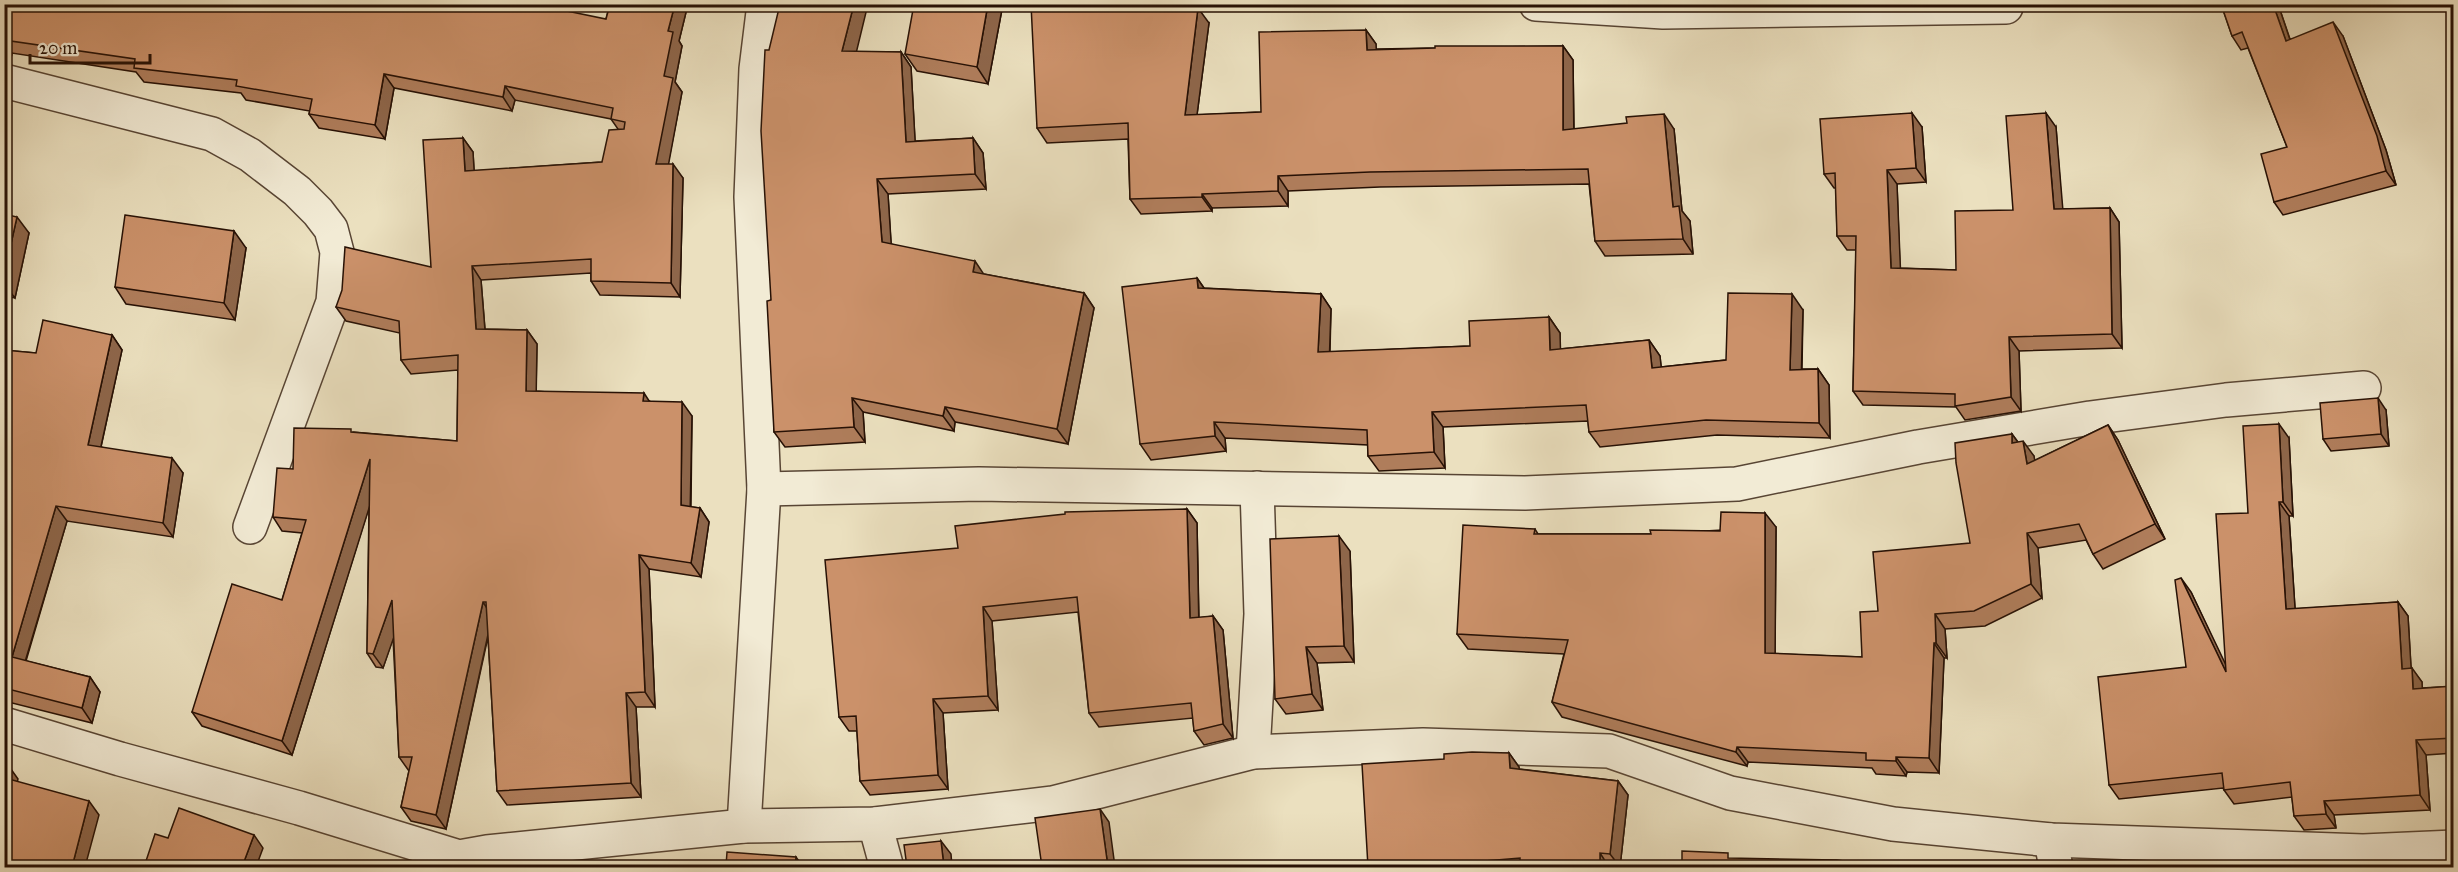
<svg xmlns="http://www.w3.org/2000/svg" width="2458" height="872" font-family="'IM FELL Great Primer',serif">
<rect width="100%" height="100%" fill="#ebe0bf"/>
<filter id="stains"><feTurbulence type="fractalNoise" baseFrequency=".00333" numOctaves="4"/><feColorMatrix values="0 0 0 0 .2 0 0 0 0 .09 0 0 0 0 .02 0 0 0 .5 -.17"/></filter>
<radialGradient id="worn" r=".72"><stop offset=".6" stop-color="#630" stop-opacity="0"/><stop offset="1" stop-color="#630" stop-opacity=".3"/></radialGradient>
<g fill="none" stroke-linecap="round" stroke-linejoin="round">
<defs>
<g id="minor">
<polyline points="1536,4 1663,12 2006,7"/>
<polyline points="4,81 212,134 250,155 297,191 318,212 331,229 337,252 333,302 250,527"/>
<polyline points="764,489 979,484 1525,493 1737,484 1918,447 2090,418 2226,400 2364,388"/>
<polyline points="4,724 120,759 299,808 459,857 487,852 744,826 875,824 1053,803 1253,752 1423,745 1609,751 1730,793 1893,824 2051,840 2363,851 2454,847"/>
<polyline points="1253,752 1261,614 1257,488"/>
<polyline points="875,824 887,868"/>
<polyline points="744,826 764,489 751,197 756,69 764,4"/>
<polyline points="2051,840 2056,868"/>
</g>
</defs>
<use href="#minor" stroke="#584534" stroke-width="36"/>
<use href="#minor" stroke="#f2ebd5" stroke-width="33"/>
</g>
<g fill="#af7d5b" stroke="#271105" stroke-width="1.5">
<polygon points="4,4 606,19 610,4 688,4 679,41 682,46 675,82 682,92 668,164 683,178 680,297 600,295 591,281 591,273 481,280 485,329 527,330 537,344 536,391 649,401 692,416 691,507 700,508 709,522 701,577 649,569 655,707 636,707 641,797 507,805 497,791 488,637 446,829 411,821 401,807 409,771 399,757 393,638 383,668 376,667 367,653 369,507 292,755 202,726 192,712 282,600 302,533 282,531 273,517 293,469 353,432 457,441 458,370 411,374 401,360 400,333 346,321 336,307 431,267 463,138 473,152 474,171 602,162 618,129 611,119 515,100 512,111 394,88 385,139 319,128 309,114 310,111 246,100 241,93 144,82 136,72 12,53 10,63 4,63"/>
<polygon points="1003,4 988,84 917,71 905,54"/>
<polygon points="2101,4 2121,4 2105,10"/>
<polygon points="2221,4 2278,4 2290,39 2343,36 2386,150 2396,185 2283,215 2274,202 2287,147 2248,48 2241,50 2232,36"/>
<polygon points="1209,23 1197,115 1261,112 1366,30 1376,44 1376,49 1563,46 1573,60 1574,129 1674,129 1682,211 1690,221 1693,254 1605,256 1595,241 1589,184 1380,187 1288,191 1288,206 1212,208 1212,211 1141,214 1130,199 1128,139 1047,143 1037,128"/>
<polygon points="856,52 901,52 911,67 915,141 973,138 983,153 986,189 888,194 891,244 984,274 1084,293 1094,308 1068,444 955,422 954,431 863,412 865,442 785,447 774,432 771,300"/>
<polygon points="1922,127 1926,182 1897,184 1900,268 1956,270 2013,210 2056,127 2062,209 2110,208 2119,222 2122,348 2019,351 2021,411 1965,420 1956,407 1863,405 1853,391 1856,250 1847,250 1837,236 1836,188 1834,188 1824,174"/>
<polygon points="4,214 29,233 15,298 4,296"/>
<polygon points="246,248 235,320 126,304 115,287"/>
<polygon points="1197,278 1204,288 1321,294 1331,309 1330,352 1470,346 1549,317 1560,333 1560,349 1649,340 1660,356 1661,367 1726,360 1803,310 1802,369 1818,369 1829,385 1830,438 1717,435 1600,447 1589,432 1588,421 1443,427 1445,468 1379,471 1368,456 1368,445 1225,438 1226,451 1151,460 1140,444"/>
<polygon points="112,335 122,350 101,447 183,473 173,537 67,521 26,661 90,677 100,692 92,723 4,701 4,350 36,353"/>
<polygon points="2386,410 2389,446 2331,451 2323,439"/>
<polygon points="2108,425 2118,440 2165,539 2103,569 2093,554 2086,540 2038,548 2042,598 1985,626 1945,629 1947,658 1944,658 1939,773 1907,772 1906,776 1876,774 1872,768 1748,762 1747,766 1562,717 1552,702 1564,654 1468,649 1457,634 1535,529 1538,534 1651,534 1776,527 1775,654 1862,657 1878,611 1970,543 2012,434 2018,442 2034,456 2034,461"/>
<polygon points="2289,438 2293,516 2289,516 2295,609 2398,602 2408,616 2411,668 2422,682 2422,688 2454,686 2454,753 2426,755 2430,810 2334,815 2336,828 2304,830 2294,816 2292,797 2234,804 2224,790 2223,788 2119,799 2109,785 2186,667 2191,592 2225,665 2248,513"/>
<polygon points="1187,509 1197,523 1199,618 1213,616 1223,630 1233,738 1204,745 1194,731 1193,718 1099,727 1089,713 1078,612 992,621 998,710 943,713 948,789 870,795 860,781 857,731 849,731 839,717 958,548"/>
<polygon points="1350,551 1354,662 1317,663 1323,710 1286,714 1275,699"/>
<polygon points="1509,753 1519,767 1519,769 1618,781 1628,795 1620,867 1368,867 1444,759"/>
</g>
<g fill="#8e664a" stroke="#271105" stroke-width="1.5">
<polygon points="675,4 688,4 679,41 682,46 675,82 682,92 666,178 656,164 668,31"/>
<polygon points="854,4 868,4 853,66 842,51"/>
<polygon points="988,4 1003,4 988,84 977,67"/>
<polygon points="2273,4 2278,4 2295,55 2286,41"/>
<polygon points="1198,8 1209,23 1195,130 1185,115"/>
<polygon points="2333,22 2343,36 2386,150 2396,185 2386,171"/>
<polygon points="1366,30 1376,44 1377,64 1367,50"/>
<polygon points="4,43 12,53 10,63 4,56"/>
<polygon points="1563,46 1573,60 1574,145 1563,130"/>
<polygon points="901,52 911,67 916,157 906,142"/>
<polygon points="384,74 394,88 385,139 375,125"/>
<polygon points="505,86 515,100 512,111 503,97"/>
<polygon points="1912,113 1922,127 1926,182 1916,168"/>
<polygon points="2046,113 2056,127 2064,223 2054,209"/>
<polygon points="1664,114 1674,129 1682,211 1690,221 1693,254 1683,239 1673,207"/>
<polygon points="463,138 473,152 475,185 465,171"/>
<polygon points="973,138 983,153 986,189 975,174"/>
<polygon points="673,164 683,178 680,297 671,283"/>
<polygon points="1887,170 1897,184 1901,282 1891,268"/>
<polygon points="1278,176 1288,191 1288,206 1278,191"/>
<polygon points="877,179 888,194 892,256 882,242"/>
<polygon points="1202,194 1212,208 1212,211 1202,197"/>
<polygon points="2110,208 2119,222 2122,348 2112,334"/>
<polygon points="17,217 29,233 15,298 4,284 4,275"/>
<polygon points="234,231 246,248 235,320 224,303"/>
<polygon points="975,261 985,276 973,272"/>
<polygon points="472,266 481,280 486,343 476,329"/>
<polygon points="1197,278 1208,294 1198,288"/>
<polygon points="1084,293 1094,308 1068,444 1057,429"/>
<polygon points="1321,294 1331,309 1329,368 1318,352"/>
<polygon points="1792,294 1803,310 1801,385 1790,370"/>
<polygon points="1549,317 1560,333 1561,366 1550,350"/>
<polygon points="527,330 537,344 536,405 526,391"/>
<polygon points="112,335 122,350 98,460 88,445"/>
<polygon points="2009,337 2019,351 2021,411 2011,397"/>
<polygon points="1649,340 1660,356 1663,383 1652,368"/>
<polygon points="1818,369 1829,385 1830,438 1819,423"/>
<polygon points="644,393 653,407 643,401"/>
<polygon points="852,398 863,412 865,442 854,427"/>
<polygon points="2378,398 2386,410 2389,446 2381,434"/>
<polygon points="682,402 692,416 690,519 681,505"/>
<polygon points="945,407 955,422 954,431 943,416"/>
<polygon points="1432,412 1443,427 1445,468 1434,452"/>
<polygon points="1214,422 1225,438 1226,451 1215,436"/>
<polygon points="2279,424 2289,438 2293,516 2283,502"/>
<polygon points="2108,425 2118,440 2165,539 2155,524"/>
<polygon points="2012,434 2022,448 2012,443"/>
<polygon points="2023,441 2034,456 2038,479 2027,464"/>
<polygon points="172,458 183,473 173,537 163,523"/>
<polygon points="370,459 380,473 292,755 282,741"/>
<polygon points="2279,502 2289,516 2296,623 2286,609"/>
<polygon points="56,506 67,521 22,672 12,657"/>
<polygon points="700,508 709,522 701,577 691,563"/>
<polygon points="1187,509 1197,523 1199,632 1190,618"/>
<polygon points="1765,513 1776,527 1775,668 1765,653"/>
<polygon points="2027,533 2038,548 2042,598 2031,584"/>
<polygon points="1339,536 1350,551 1354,662 1344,646"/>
<polygon points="639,555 649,569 655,707 645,692"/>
<polygon points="2181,578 2191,592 2236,686 2226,672"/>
<polygon points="392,600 402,614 383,668 373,654"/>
<polygon points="483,602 492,616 446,829 436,815"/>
<polygon points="2398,602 2408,616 2412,683 2402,669"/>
<polygon points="983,607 992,621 998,710 988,696"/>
<polygon points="1935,614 1945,629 1947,658 1936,643"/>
<polygon points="1213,616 1223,630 1233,738 1223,724"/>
<polygon points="1934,643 1944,658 1939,773 1929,758"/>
<polygon points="1306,647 1317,663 1323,710 1312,694"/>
<polygon points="2412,668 2422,682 2423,703 2413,689"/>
<polygon points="90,677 100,692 92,723 82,708"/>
<polygon points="626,693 636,707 641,797 631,783"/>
<polygon points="933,699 943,713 948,789 938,775"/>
<polygon points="2416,740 2426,755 2430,810 2420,795"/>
<polygon points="1737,747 1748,762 1747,766 1736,752"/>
<polygon points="1509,753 1519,767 1520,782 1510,768"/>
<polygon points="1896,757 1907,772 1906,776 1896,761"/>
<polygon points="8,765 18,779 15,792 5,778"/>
<polygon points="1618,781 1628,795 1620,867 1610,854"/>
<polygon points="89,801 99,815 85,867 72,867"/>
<polygon points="2324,801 2334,815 2336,828 2326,814"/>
<polygon points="1100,809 1109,822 1115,867 1108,867"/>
<polygon points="254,835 263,848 256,867 242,867"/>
<polygon points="941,841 951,854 952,867 944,867"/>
<polygon points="1600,853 1609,867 1600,867"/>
<polygon points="796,857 803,867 795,867"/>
</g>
<g fill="#cb916a" stroke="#271105" stroke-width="1.5">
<polygon points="4,4 533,4 606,19 610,4 675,4 668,31 673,32 664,76 673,78 656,164 673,164 671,283 591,281 591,259 472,266 476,329 527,330 526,391 644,393 643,401 682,402 681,505 700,508 691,563 639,555 645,692 626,693 631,783 497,791 486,602 483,602 436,815 401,807 412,757 399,757 392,600 373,654 367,653 370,459 282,741 192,712 232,584 282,600 306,520 273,517 277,468 293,469 294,428 351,429 351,432 457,441 458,355 401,360 399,321 336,307 342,290 345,247 431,267 423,140 463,138 465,171 602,162 609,130 624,129 625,122 611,119 613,108 505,86 503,97 384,74 375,125 309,114 312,99 236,86 237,80 134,68 135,59 4,40"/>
<polygon points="780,4 854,4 842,51 901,52 906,142 973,138 975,174 877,179 882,242 975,261 973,272 1084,293 1057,429 945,407 943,416 852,398 854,427 774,432 767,301 771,300 761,131 765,50 769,50"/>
<polygon points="914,4 988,4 977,67 905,54"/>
<polygon points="1031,4 1165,4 1198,8 1185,115 1261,112 1259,32 1366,30 1367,50 1435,48 1435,46 1563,46 1563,130 1627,123 1626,117 1664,114 1673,207 1679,206 1683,239 1595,241 1588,169 1370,172 1278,176 1278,191 1202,194 1202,197 1130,199 1128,123 1037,128"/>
<polygon points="2221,4 2273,4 2286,41 2333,22 2377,136 2386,171 2274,202 2261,154 2287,147 2242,32 2232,36"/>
<polygon points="1912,113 1916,168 1887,170 1891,268 1956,270 1955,211 2013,210 2006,116 2046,113 2054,209 2110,208 2112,334 2009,337 2011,397 1955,406 1955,394 1853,391 1856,236 1837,236 1835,173 1824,174 1820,119"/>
<polygon points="4,214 17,217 4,275"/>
<polygon points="125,215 234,231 224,303 115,287"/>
<polygon points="1197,278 1198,288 1321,294 1318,352 1470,346 1469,321 1549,317 1550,350 1649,340 1652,368 1726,360 1728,293 1792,294 1790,370 1818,369 1819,423 1706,420 1589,432 1586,405 1432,412 1434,452 1368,456 1367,430 1214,422 1215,436 1140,444 1122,287"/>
<polygon points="43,320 112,335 88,445 172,458 163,523 56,506 12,657 90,677 82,708 4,688 4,350 36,353"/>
<polygon points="2378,398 2381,434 2323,439 2320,403"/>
<polygon points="2279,424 2283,502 2279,502 2286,609 2398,602 2402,669 2412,668 2413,689 2454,686 2454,738 2416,740 2420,795 2324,801 2326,814 2294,816 2290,782 2224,790 2222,773 2109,785 2098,677 2186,667 2175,580 2181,578 2226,672 2216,514 2248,513 2243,426"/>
<polygon points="2108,425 2155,524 2093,554 2079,524 2027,533 2031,584 1974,611 1935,614 1936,643 1934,643 1929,758 1896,757 1896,761 1866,760 1866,753 1737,747 1736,752 1552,702 1568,640 1457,634 1463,525 1535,529 1534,534 1651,534 1650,530 1720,531 1721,512 1765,513 1765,653 1862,657 1860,612 1878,611 1873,552 1970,543 1956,463 1955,443 2012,434 2012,443 2023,441 2027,464"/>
<polygon points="1187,509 1190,618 1213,616 1223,724 1194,731 1191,703 1089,713 1077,597 983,607 988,696 933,699 938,775 860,781 856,716 839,717 825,560 958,548 955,526 1065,514 1065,512"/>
<polygon points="1339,536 1344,646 1306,647 1312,694 1275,699 1270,539"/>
<polygon points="1472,752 1509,753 1510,768 1618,781 1610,854 1600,853 1600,867 1520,867 1520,858 1436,865 1436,867 1368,867 1362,764 1444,759 1444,754"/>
<polygon points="4,764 8,765 5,778 89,801 72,867 4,867"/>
<polygon points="179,808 254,835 242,867 144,867 155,834 168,838"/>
<polygon points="1100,809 1108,867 1042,867 1035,818"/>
<polygon points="941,841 944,867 907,867 904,845"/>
<polygon points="1682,851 1728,853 1728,858 1837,860 1888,867 1682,867"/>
<polygon points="727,852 796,857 795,867 637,867 637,861 726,866"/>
<polygon points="1955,864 2025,867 1955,867"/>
</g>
<rect width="2458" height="872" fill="none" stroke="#ebe0bf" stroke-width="24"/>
<rect x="6" y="6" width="2446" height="860" fill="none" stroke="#271105" stroke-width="3"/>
<rect x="12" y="12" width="2434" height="848" fill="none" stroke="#271105" stroke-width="1.5"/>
<path d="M30 54v9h120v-9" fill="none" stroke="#271105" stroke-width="3"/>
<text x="39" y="54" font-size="18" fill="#271105" stroke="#f2ebd5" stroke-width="4.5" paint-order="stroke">20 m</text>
<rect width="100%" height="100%" filter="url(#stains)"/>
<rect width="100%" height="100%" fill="url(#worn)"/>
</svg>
